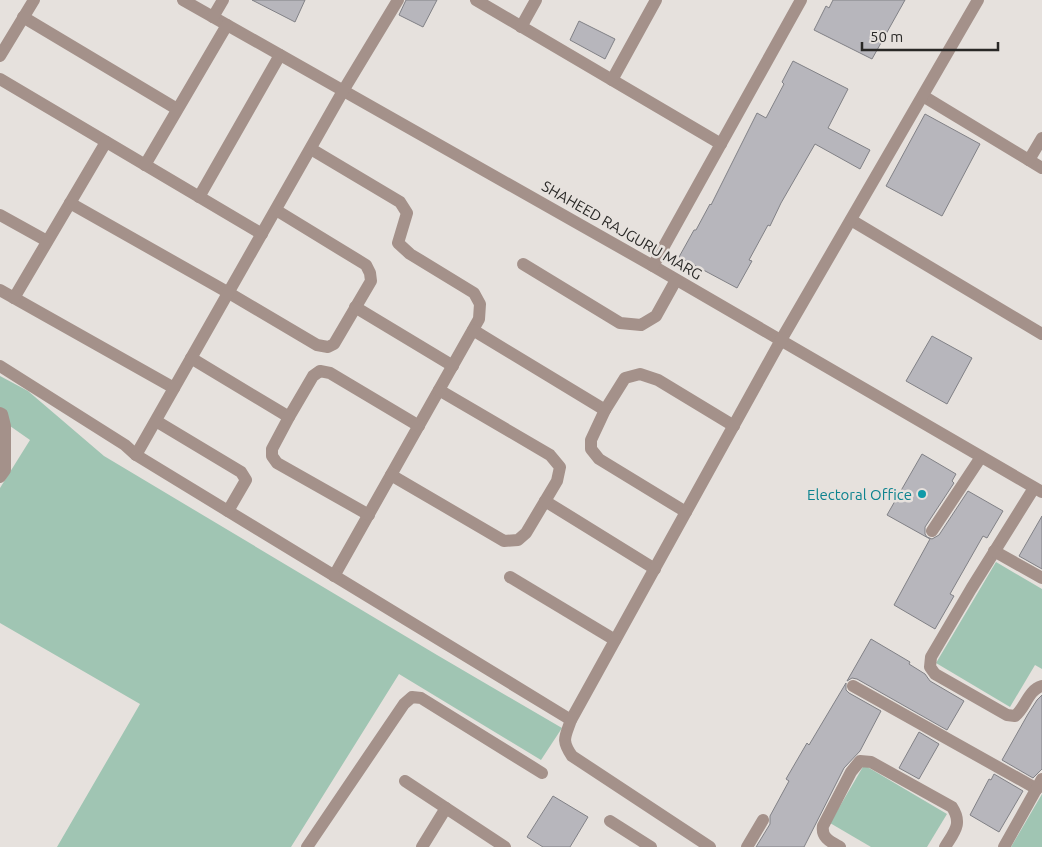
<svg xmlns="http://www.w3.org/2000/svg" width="1042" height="847" font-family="Ubuntu,sans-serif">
<rect width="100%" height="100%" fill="#e6e1dd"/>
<g fill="#a0c5b3">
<polygon points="0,376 28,391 104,456 437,655 562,728 541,760 399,674 291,847 57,847 140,704 0,623 0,488 30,440 0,419"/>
<polygon points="996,562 1042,589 1042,669 1035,665 1010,707 936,663"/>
<polygon points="864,765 947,814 927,847 871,847 830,823"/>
<polygon points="1042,794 1042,847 1011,847"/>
</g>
<g fill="#b7b6bc" stroke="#818186">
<polygon points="252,0 305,0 295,22"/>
<polygon points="406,0 437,0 423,27 399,15"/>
<polygon points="833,0 905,0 872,59 814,30 826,6 829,8"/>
<polygon points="579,21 615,39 605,59 570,40"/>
<polygon points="793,61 848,89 828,128 870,150 860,169 815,144 781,203 770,226 768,225 749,260 752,261 737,288 679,257 694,230 696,230 710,204 711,205 757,113 766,118 784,84 782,82"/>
<polygon points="925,114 980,144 942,216 886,186"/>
<polygon points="932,336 972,358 947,404 906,381"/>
<polygon points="922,454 956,474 952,481 954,483 925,527 925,534 927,537 932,539 939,535 968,491 1003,511 987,538 983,536 950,594 954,596 935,629 894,605 930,539 887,515"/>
<polygon points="1042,516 1042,569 1019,556"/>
<polygon points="871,639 910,662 909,664 925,674 930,681 964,701 947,730 857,679 852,678 847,681"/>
<polygon points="846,683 846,690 849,693 881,711 860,751 844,768 804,847 756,847 770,824 770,816 789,781 786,779 807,743 809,745"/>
<polygon points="1042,695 1042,769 1033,778 1002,760 1028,714 1037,700"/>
<polygon points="919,732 939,744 919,779 899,768"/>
<polygon points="994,774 1023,791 999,832 970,815 989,779 991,780"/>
<polygon points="553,796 588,817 570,847 543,847 527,837"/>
</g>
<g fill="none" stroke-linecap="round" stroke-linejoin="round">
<g stroke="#a4918a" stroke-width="12">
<polyline points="183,0 653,266 1042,492"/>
<polyline points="476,0 721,144"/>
<polyline points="23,17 177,109"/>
<polyline points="213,17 223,0"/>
<polyline points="521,27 536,0"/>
<polyline points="0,56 34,0"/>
<polyline points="0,79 262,234"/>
<polyline points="612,80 656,0"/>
<polyline points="923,96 1042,168"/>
<polyline points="311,149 400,202 407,213 398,243 410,254 474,293 480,304 479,319 334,576"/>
<polyline points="1029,160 1042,138"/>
<polyline points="145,165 227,25"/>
<polyline points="199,197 280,55"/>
<polyline points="70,203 229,293 317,345 328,347 334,344 371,281 370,273 366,265 276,210"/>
<polyline points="0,215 47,241"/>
<polyline points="851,220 1042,334"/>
<polyline points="523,264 620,323 641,325 656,316 676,280"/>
<polyline points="653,266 801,0"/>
<polyline points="0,290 174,388"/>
<polyline points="14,298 106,142"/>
<polyline points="355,307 453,366"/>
<polyline points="473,330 605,410 625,378 640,374 658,380 734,426"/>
<polyline points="191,358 289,417"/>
<polyline points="0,366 125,445 136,455 571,720"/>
<polyline points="605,410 591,440 591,449 599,459 686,512"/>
<polyline points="0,413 2,414 5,426 5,470 0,477"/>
<polyline points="156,421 241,472 246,480 228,511"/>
<polyline points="136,455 343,91 398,0"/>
<polyline points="391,475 504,541 518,540 526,533 557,481 560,467 550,455 439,390"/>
<path d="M 1034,488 L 971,589 L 931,657 L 930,667 L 935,674 L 1007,715 L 1015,716 C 1026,707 1028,690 1042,686"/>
<polyline points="545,501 655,569"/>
<polyline points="369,515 277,463 272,456 272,449 289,417 313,376 320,371 330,373 419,426"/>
<polyline points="932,531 981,457"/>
<polyline points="994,551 1042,578"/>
<polyline points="510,577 615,640"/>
<polyline points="853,686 1037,789"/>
<polyline points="405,781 505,847"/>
<polyline points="610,821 651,847"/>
<polyline points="307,847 404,704 412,697 421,698 542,773"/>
<polyline points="422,847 446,808"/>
<path d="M 710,847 L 572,756 C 561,740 565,737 571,720 L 781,340 L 978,0"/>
<polyline points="747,847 763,820"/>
<path d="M 840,847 C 831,842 821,838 823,826 L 851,772 L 860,761 L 871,762 L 952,807 C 963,824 954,832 945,847"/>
<polyline points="1004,847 1042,779"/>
</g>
</g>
<circle fill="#0f9aa8" stroke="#e6e1dd" stroke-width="2" cx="922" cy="494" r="5"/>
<g text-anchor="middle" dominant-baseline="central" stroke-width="5" stroke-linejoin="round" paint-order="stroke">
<g font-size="15" fill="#292826" stroke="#e6e1dd">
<text transform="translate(622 230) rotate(30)">SHAHEED RAJGURU MARG</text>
</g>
<g font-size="15" fill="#0d838f" stroke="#e6e1dd" text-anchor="end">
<text x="912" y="494">Electoral Office</text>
</g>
</g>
<path d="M862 42v8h136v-8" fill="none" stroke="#292826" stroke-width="2.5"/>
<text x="870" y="42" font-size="15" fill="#292826" stroke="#e6e1dd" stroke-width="4" paint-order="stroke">50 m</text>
</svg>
